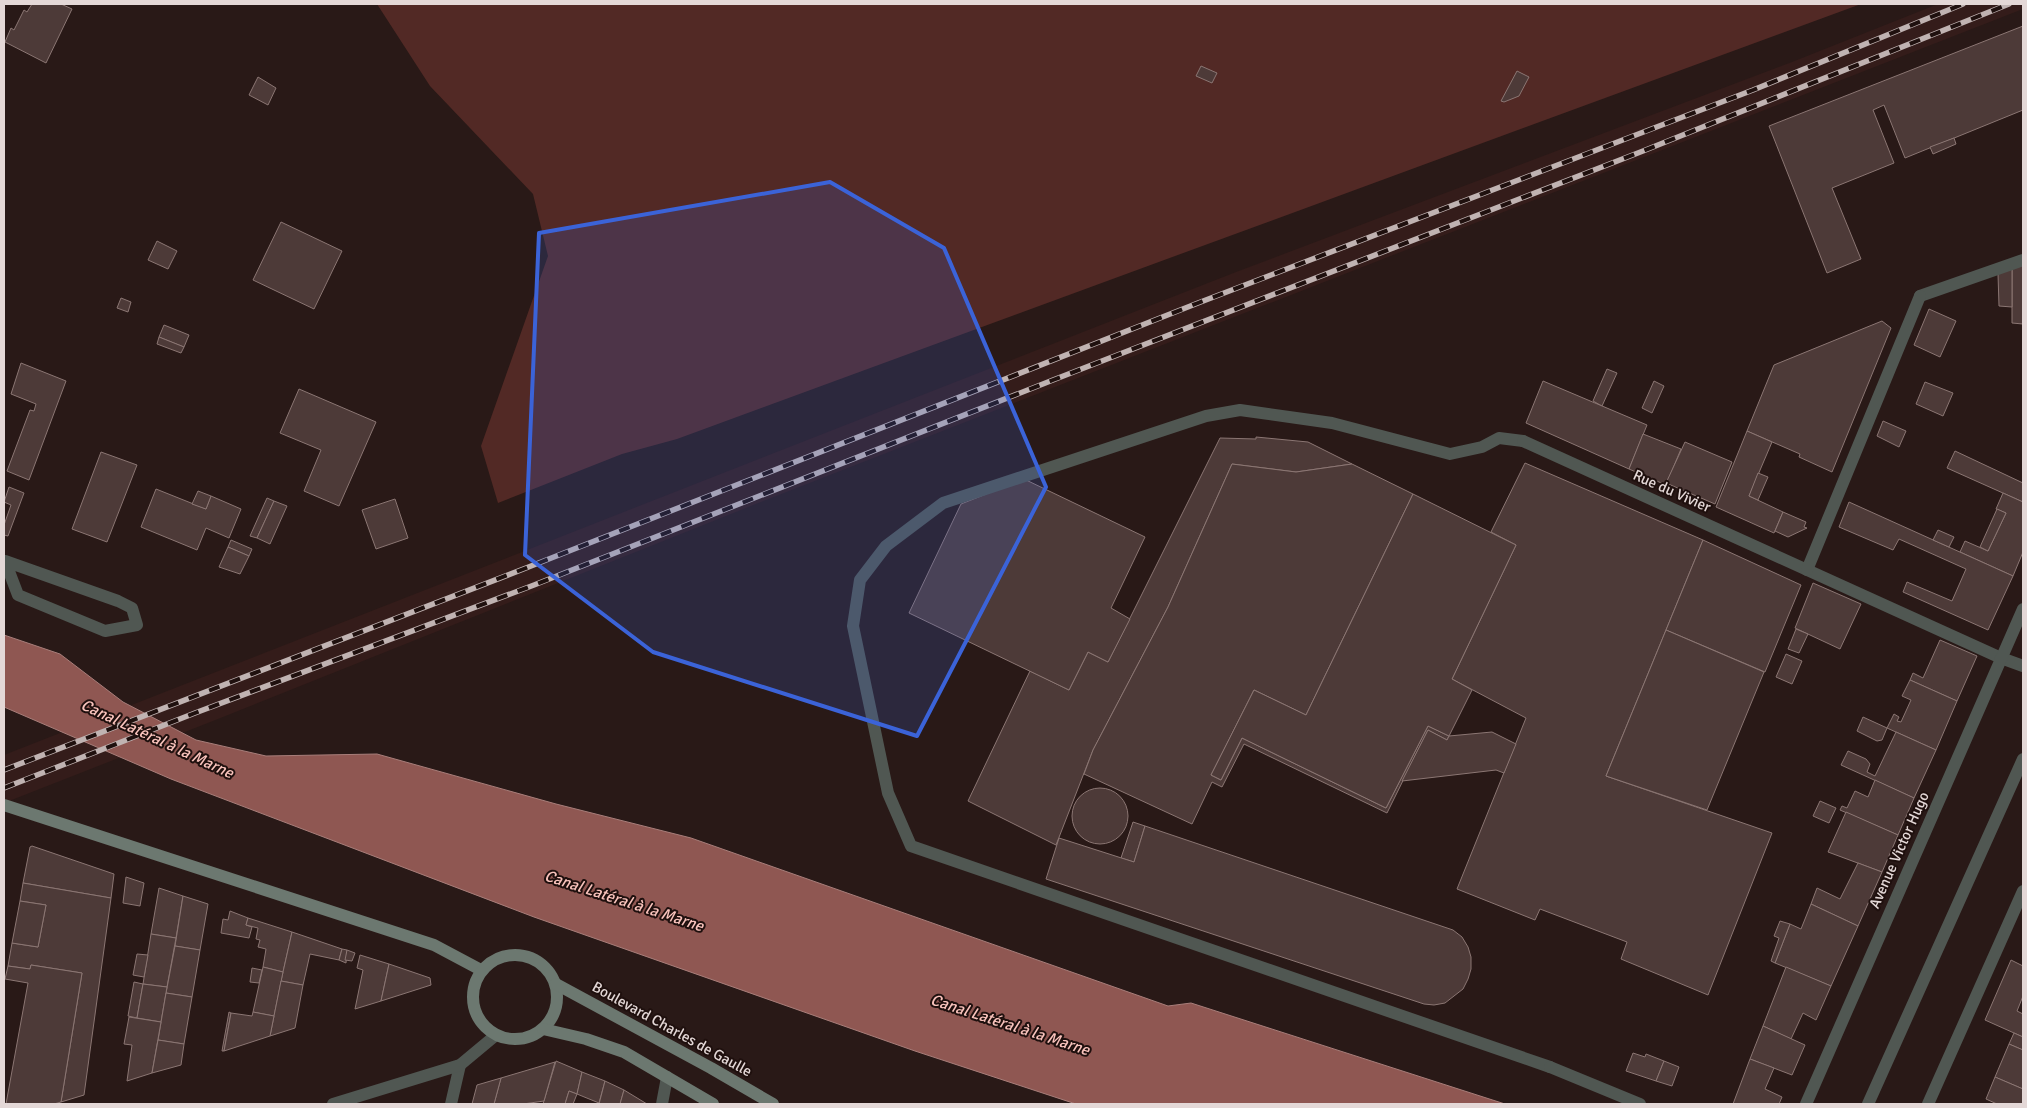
<svg xmlns="http://www.w3.org/2000/svg" width="2027" height="1108" font-family="Signika,sans-serif">
<rect width="100%" height="100%" fill="#291917"/>
<polygon fill="#341c1a" points="1938,4 2023,4 2023,9 766,500 218,719 4,803 4,755 1236,272 1792,62"/>
<polygon fill="#522925" points="377,4 1861,4 677,439 622,454 498,503 481,446 548,256 533,194 430,86"/>
<polygon fill="#8f5752" stroke="#a87e7a" points="4,635 60,654 123,702 196,740 266,756 377,754 556,804 691,838 1168,1006 1191,1003 1505,1104 1076,1104 915,1051 534,917 171,779 4,707"/>
<g fill="#4d3a38" stroke="#8b7673">
<polygon points="32,4 61,4 72,9 46,63 5,42 11,28 14,30 24,10 27,12"/>
<polygon points="2023,26 2023,110 1905,158 1884,105 1873,110 1894,163 1832,188 1861,259 1827,273 1769,126"/>
<polygon points="1201,66 1217,73 1212,83 1196,76"/>
<polygon points="1517,71 1529,77 1519,96 1504,102 1501,101"/>
<polygon points="258,77 276,88 268,105 249,95"/>
<polygon points="1954,138 1956,144 1933,154 1930,147"/>
<polygon points="281,222 342,251 314,309 253,280"/>
<polygon points="157,241 177,251 168,269 148,260"/>
<polygon points="2023,265 2023,324 2012,323 2012,268"/>
<polygon points="2012,268 2012,307 1999,306 1998,274"/>
<polygon points="121,298 131,302 128,312 117,308"/>
<polygon points="1929,309 1956,321 1940,357 1914,345"/>
<polygon points="1882,321 1891,328 1832,472 1799,457 1800,454 1747,431 1774,365"/>
<polygon points="164,325 189,335 184,347 159,337"/>
<polygon points="159,337 184,347 181,353 157,344"/>
<polygon points="21,363 66,381 29,480 7,471 30,410 34,411 36,404 11,394"/>
<polygon points="1607,369 1617,373 1602,406 1593,401"/>
<polygon points="1543,381 1647,425 1629,469 1526,423"/>
<polygon points="1654,381 1664,386 1652,413 1642,408"/>
<polygon points="1925,382 1953,393 1943,416 1916,404"/>
<polygon points="299,389 376,422 339,506 304,491 321,450 280,433"/>
<polygon points="1883,421 1906,431 1899,447 1877,436"/>
<polygon points="1747,431 1772,442 1749,496 1783,512 1774,533 1716,507"/>
<polygon points="1643,434 1681,449 1666,485 1629,469"/>
<polygon points="1256,437 1308,442 1352,464 1296,472 1232,464 1168,607 1093,750 1056,845 968,801 1030,671 1069,690 1088,652 1108,662 1220,438 1256,439"/>
<polygon points="1685,442 1732,462 1715,504 1666,483"/>
<polygon points="1955,451 2023,483 2023,502 1947,468"/>
<polygon points="101,452 137,465 107,542 72,529"/>
<polygon points="1525,463 1703,540 1606,776 1772,833 1708,995 1621,959 1627,942 1540,909 1535,920 1457,889 1526,718 1452,679 1516,545 1491,532"/>
<polygon points="1232,464 1296,472 1352,464 1413,494 1306,715 1254,690 1211,775 1221,780 1242,738 1386,808 1428,726 1449,736 1447,740 1428,730 1387,813 1244,744 1222,787 1212,782 1192,824 1084,774 1093,750 1168,607"/>
<polygon points="1758,473 1768,477 1758,500 1749,496"/>
<polygon points="1024,479 1145,537 1111,608 1130,619 1108,662 1088,652 1069,690 909,613 961,504"/>
<polygon points="9,487 24,493 8,536 4,535 4,525 11,505 4,502"/>
<polygon points="156,489 206,509 211,496 241,509 229,538 206,528 197,550 141,527"/>
<polygon points="198,491 211,496 206,509 192,504"/>
<polygon points="2003,493 2023,502 2023,552 2013,576 1960,552 1965,541 1988,551 2006,513 1996,509"/>
<polygon points="1413,494 1516,545 1452,679 1472,690 1449,736 1428,726 1386,808 1242,738 1221,780 1211,775 1254,690 1306,715"/>
<polygon points="267,498 274,501 257,538 250,536"/>
<polygon points="395,499 408,538 376,549 362,510"/>
<polygon points="274,501 287,506 270,544 257,538"/>
<polygon points="1849,502 2013,576 1988,630 1903,592 1907,582 1952,601 1966,569 1899,539 1893,550 1839,527"/>
<polygon points="1997,509 2006,513 1988,551 1980,547"/>
<polygon points="1783,512 1806,522 1804,527 1807,528 1788,537 1775,531"/>
<polygon points="1938,530 1954,537 1949,547 1933,540"/>
<polygon points="231,540 252,549 249,556 228,547"/>
<polygon points="1703,540 1801,585 1765,672 1666,630"/>
<polygon points="228,547 249,556 240,574 219,567"/>
<polygon points="1813,583 1861,604 1840,649 1795,628"/>
<polygon points="1796,629 1808,634 1799,653 1788,649"/>
<polygon points="1666,630 1764,672 1707,810 1606,776"/>
<polygon points="1940,640 1977,656 1957,701 1910,680 1913,673 1923,678"/>
<polygon points="1786,654 1802,661 1792,684 1776,677"/>
<polygon points="1910,680 1957,701 1936,750 1887,728 1894,714 1899,717 1897,721 1901,722 1911,700 1902,696"/>
<polygon points="1863,717 1887,728 1882,740 1877,741 1857,731"/>
<polygon points="1428,730 1447,740 1449,736 1492,732 1516,744 1504,773 1496,770 1402,781"/>
<polygon points="1896,732 1936,750 1914,798 1841,765 1848,751 1866,759 1870,764 1867,772 1875,776"/>
<polygon points="1875,780 1914,798 1898,835 1840,810 1842,806 1847,808 1855,791 1868,797"/>
<circle cx="1100" cy="816" r="28"/>
<polygon points="1820,801 1836,808 1829,823 1813,816"/>
<polygon points="1846,812 1898,835 1882,872 1828,852"/>
<polygon points="1133,822 1145,826 1134,862 1121,858"/>
<polygon points="1145,826 1453,930 1462,937 1468,947 1471,957 1471,969 1468,979 1463,989 1445,1003 1434,1005 1424,1004 1046,879 1059,838 1134,862"/>
<polygon points="32,846 114,874 111,898 23,883 30,847"/>
<polygon points="1858,863 1882,872 1858,926 1811,904 1817,888 1840,899"/>
<polygon points="126,877 144,883 140,906 123,903"/>
<polygon points="23,883 111,898 84,1095 61,1102 82,973 31,965 30,969 8,966 12,943 38,947 46,905 20,901"/>
<polygon points="159,888 183,896 176,938 151,934"/>
<polygon points="183,896 208,904 200,950 175,946"/>
<polygon points="20,901 46,905 38,947 12,943"/>
<polygon points="1811,904 1858,926 1831,986 1775,963 1790,924 1801,929"/>
<polygon points="230,911 248,918 246,925 252,927 249,938 221,933 223,919 228,920"/>
<polygon points="248,918 292,932 283,972 263,967 266,949 258,947 260,940 256,939 258,928 246,925"/>
<polygon points="1780,921 1790,924 1775,963 1771,961 1779,938 1774,936"/>
<polygon points="292,932 342,949 339,960 310,954 303,985 281,981"/>
<polygon points="151,934 176,938 167,987 143,984"/>
<polygon points="175,946 200,950 192,997 166,993"/>
<polygon points="342,949 347,950 346,963 339,960"/>
<polygon points="347,950 355,953 352,961 345,960"/>
<polygon points="137,954 148,955 144,977 133,975"/>
<polygon points="360,955 389,964 381,1001 355,1009 363,970 357,968"/>
<polygon points="2011,960 2023,966 2023,996 2017,1011 2023,1014 2023,1037 1985,1020"/>
<polygon points="389,964 430,978 431,985 381,1001"/>
<polygon points="31,965 82,973 61,1102 54,1104 6,1104 28,983 5,979 8,966 30,969"/>
<polygon points="263,967 283,972 274,1016 253,1012"/>
<polygon points="1786,967 1831,986 1816,1020 1803,1013 1791,1039 1763,1026"/>
<polygon points="252,968 262,970 259,983 250,982"/>
<polygon points="281,981 303,985 295,1028 270,1036"/>
<polygon points="134,982 143,984 137,1018 128,1016"/>
<polygon points="143,984 167,987 161,1022 137,1018"/>
<polygon points="166,993 192,997 184,1044 158,1040"/>
<polygon points="229,1012 231,1013 224,1051 222,1051"/>
<polygon points="253,1012 274,1016 270,1036 224,1051 231,1013 252,1016"/>
<polygon points="129,1017 161,1022 152,1073 127,1081 132,1045 124,1044"/>
<polygon points="1763,1026 1805,1045 1792,1075 1750,1059"/>
<polygon points="2014,1033 2023,1037 2023,1050 2009,1044"/>
<polygon points="158,1040 184,1044 181,1065 152,1073"/>
<polygon points="2009,1044 2023,1050 2023,1089 1995,1077"/>
<polygon points="1633,1053 1645,1057 1646,1054 1664,1061 1656,1081 1626,1071"/>
<polygon points="1750,1059 1774,1068 1765,1089 1782,1097 1779,1104 1733,1104"/>
<polygon points="556,1061 582,1072 577,1094 569,1091 565,1104 543,1104"/>
<polygon points="1664,1061 1679,1067 1672,1086 1656,1081"/>
<polygon points="555,1062 544,1101 523,1104 494,1104 501,1078"/>
<polygon points="582,1072 605,1081 599,1103 577,1094"/>
<polygon points="1995,1077 2023,1089 2023,1104 1997,1104 1986,1099"/>
<polygon points="501,1078 494,1104 472,1104 477,1085"/>
<polygon points="605,1081 624,1090 620,1104 599,1104"/>
<polygon points="624,1090 647,1104 620,1104"/>
<polygon points="569,1091 577,1094 573,1104 565,1104"/>
</g>
<g fill="none" stroke-linecap="round" stroke-linejoin="round">
<g stroke="#505752" stroke-width="12">
<polyline points="1920,296 2023,260"/>
<polyline points="1523,441 1499,438 1482,447 1450,454 1332,423 1240,410 1206,416 943,503 886,546 860,580 853,626 888,793 911,846 1550,1067"/>
<polyline points="1928,1104 2023,891"/>
</g>
<g stroke="#505752" stroke-width="12">
<polyline points="1523,441 2001,658 2023,666"/>
<polyline points="4,561 5,561 118,601 132,608 137,625 105,631 18,595 5,561"/>
<polyline points="1807,570 1920,296"/>
<polyline points="1550,1067 1640,1104"/>
<polyline points="451,1104 460,1065"/>
<polyline points="662,1104 667,1077"/>
</g>
<g stroke="#505752" stroke-width="12">
<polyline points="333,1104 460,1065 496,1035"/>
<polyline points="1806,1104 2023,609"/>
<polyline points="1868,1104 2023,759"/>
</g>
<g stroke="#6c7870" stroke-width="12">
<polyline points="4,805 434,945 481,970"/>
<circle cx="515" cy="997" r="42"/>
<polyline points="556,984 711,1068 773,1104"/>
<polyline points="543,1029 586,1039 624,1052 713,1104"/>
</g>
<defs>
<g id="rail">
<polyline points="4,770 526,568 1198,303 1753,90 1963,4"/>
<polyline points="4,788 195,713 534,585 1053,380 1643,151 2009,4"/>
</g>
</defs>
<use href="#rail" stroke="#c0b3b2" stroke-width="5.5"/>
<use href="#rail" stroke="#1f100e" stroke-width="4" stroke-dasharray="11" stroke-linecap="butt"/>
</g>
<path fill="#3b63d8" fill-opacity="0.2" stroke="#3b63d8" stroke-width="4" stroke-linejoin="round" d="M 830,182 L 944,248 L 1046,487 L 917,736 L 653,652 L 525,555 L 539,233 Z"/>
<g text-anchor="middle" dominant-baseline="central" stroke-width="4" stroke-linejoin="round" paint-order="stroke">
<g font-size="15" fill="#e4d8d7" stroke="#1f100e">
<text transform="translate(1672 491) rotate(24)">Rue du Vivier</text>
<text transform="translate(1899 850) rotate(-66)">Avenue Victor Hugo</text>
<text transform="translate(672 1029) rotate(29)">Boulevard Charles de Gaulle</text>
</g>
<g font-size="16" font-style="italic" fill="#f9c3bc" stroke="#1f100e">
<text transform="translate(157 739) rotate(25)">Canal Latéral à la Marne</text>
<text transform="translate(624 901) rotate(18)">Canal Latéral à la Marne</text>
<text transform="translate(1010 1025) rotate(18)">Canal Latéral à la Marne</text>
</g>
</g>
<rect width="2027" height="1108" fill="none" stroke="#e4d8d7" stroke-width="10"/>
</svg>
